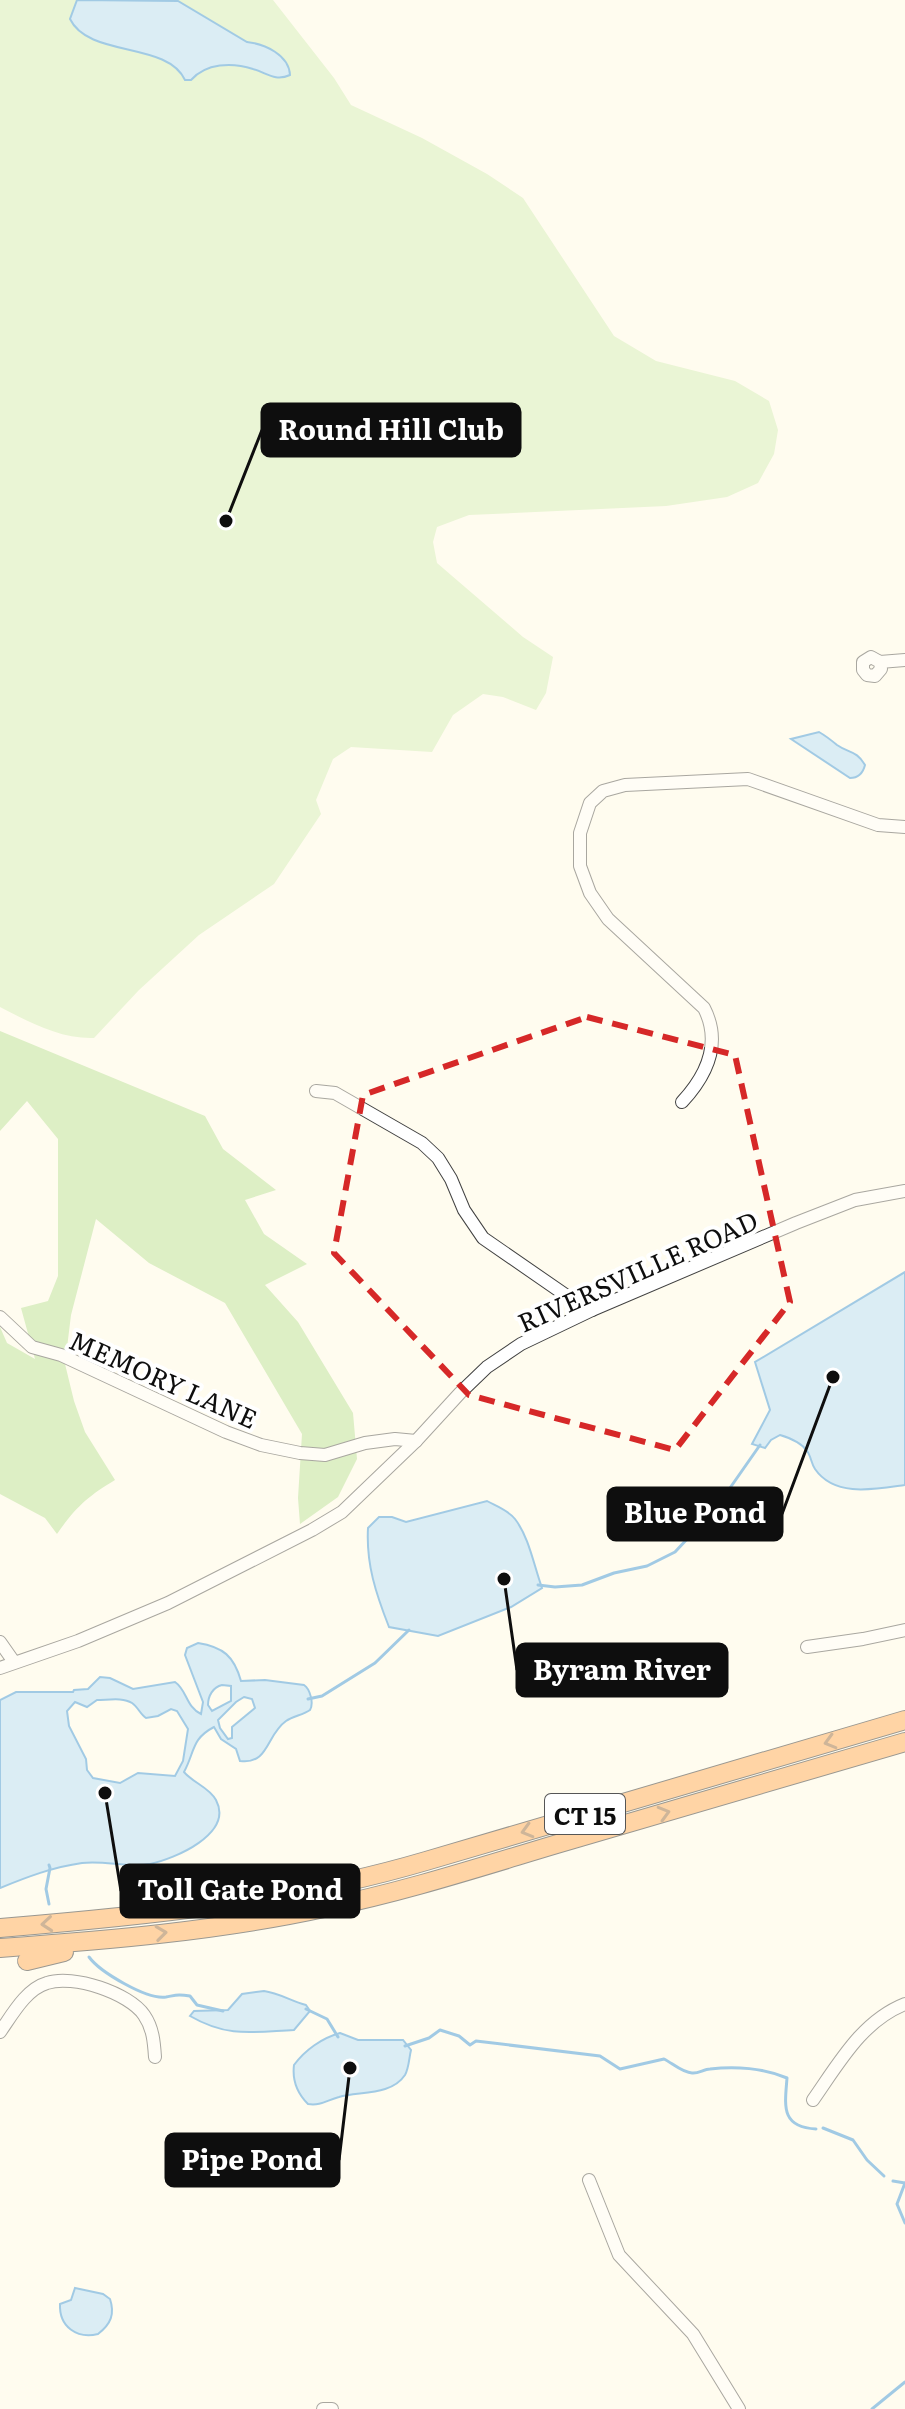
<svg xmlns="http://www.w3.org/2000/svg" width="905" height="2409" font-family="Literata,serif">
<rect width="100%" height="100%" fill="#fffcef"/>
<path fill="#d0edb5" d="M 0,0 L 273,0 L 334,78 L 351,105 L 422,138 L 487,174 L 523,198 L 614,336 L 656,361 L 735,381 L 769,401 L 778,430 L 774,454 L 758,483 L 727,497 L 666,506 L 469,515 L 437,527 L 433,542 L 437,563 L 523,637 L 553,657 L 546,693 L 536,710 L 503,697 L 483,694 L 453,715 L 432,752 L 351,747 L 333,759 L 316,800 L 321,814 L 274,884 L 199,935 L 139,990 L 94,1038 C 60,1039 29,1022 0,1007 Z"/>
<path fill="#b3df93" d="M 0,1031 L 205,1116 L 223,1149 L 276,1190 L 245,1200 L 264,1234 L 307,1264 L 265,1285 L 298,1322 L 353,1413 L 357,1459 L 338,1497 L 300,1524 L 298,1498 L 302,1434 L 225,1303 L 149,1263 L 96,1219 L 71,1315 L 65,1364 L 74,1401 L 85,1432 L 115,1480 C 88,1496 75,1508 57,1534 L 45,1518 L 0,1494 L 0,1327 L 7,1343 L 35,1359 L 21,1308 L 48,1301 L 58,1276 L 58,1139 L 27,1101 L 0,1131 Z"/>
<g fill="#afdcfb" stroke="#308fd8" stroke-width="2" fill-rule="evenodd">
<path d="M 77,0 L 178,1 L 247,42 C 265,44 289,55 290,75 C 275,82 267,73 253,69 C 232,62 206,63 191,80 L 185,80 C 167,41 89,58 70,19 Z"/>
<path d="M 819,732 C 826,736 831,740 837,745 C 850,754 856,750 865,765 C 863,773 858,778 850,778 L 791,739 Z"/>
<path d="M 905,1272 L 905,1485 C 876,1489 835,1498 815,1469 C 811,1463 811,1456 807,1451 C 801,1442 790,1438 780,1435 L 771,1440 L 765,1448 L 752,1444 L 770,1410 L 755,1362 Z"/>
<path d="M 487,1501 C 496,1506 508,1510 515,1519 C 529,1537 534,1566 542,1588 L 511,1607 L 438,1636 L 389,1627 C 376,1594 366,1564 368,1528 L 379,1517 L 392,1517 L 406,1522 Z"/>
<path d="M 198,1643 C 223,1647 234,1656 241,1681 L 265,1680 L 304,1685 C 310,1689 314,1703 310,1710 C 303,1715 293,1716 286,1721 C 266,1735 269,1765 240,1761 L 236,1749 L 221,1739 L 214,1727 C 191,1739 195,1752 184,1772 C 193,1783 209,1787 216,1800 C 234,1834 174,1859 150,1864 C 128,1868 104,1860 82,1863 C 53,1867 27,1877 0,1888 L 0,1700 L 16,1692 L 73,1692 L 74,1690 L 88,1689 L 100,1677 L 110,1678 L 133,1689 L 175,1682 C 187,1690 186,1707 201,1714 L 203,1702 L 185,1655 L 187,1648 ZM 222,1685 L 231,1686 L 231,1701 L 212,1711 L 208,1705 C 208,1696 213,1687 222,1685 ZM 244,1697 L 252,1699 L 255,1708 L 232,1727 L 232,1738 L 228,1739 L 220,1728 L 218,1720 L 236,1702 ZM 97,1700 C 108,1700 123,1697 132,1703 C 138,1707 140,1714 146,1718 L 158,1716 L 171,1709 L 177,1711 L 188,1729 L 183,1761 L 175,1776 L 138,1773 L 120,1783 L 93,1778 L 87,1770 L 86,1759 L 69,1726 L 67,1711 L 75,1702 L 87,1707 Z"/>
<path d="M 264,1991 C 279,1993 291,2001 306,2005 L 310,2011 L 294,2030 C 253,2032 228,2038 190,2016 L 194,2011 L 228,2010 L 242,1994 Z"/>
<path d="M 340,2033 L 358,2040 L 403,2040 L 411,2050 C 409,2058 409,2068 405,2075 C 391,2096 359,2091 339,2097 C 327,2100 321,2106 308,2104 C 297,2093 292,2081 294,2065 C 305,2050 322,2038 340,2033 Z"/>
<path d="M 75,2288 L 103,2294 L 110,2299 C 115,2314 111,2324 98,2334 C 77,2339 59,2327 60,2304 L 71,2300 Z"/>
</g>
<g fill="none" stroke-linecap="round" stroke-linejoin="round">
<g stroke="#308fd8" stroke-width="3">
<polyline points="538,1585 555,1587 582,1585 614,1573 647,1566 675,1552 716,1508 760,1445"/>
<polyline points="308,1699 322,1696 375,1663 409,1630"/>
<polyline points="49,1865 50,1868 46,1889 49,1904"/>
<path d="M 89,1957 C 100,1972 147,2000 166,1997 C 177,1995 178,1994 190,1996 L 197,2005 L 223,2011"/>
<polyline points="306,2009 327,2019 338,2037"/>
<path d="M 405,2046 L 429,2038 L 440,2030 L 459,2036 L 470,2045 L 476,2041 L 600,2056 L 620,2069 L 664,2059 C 672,2063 683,2073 692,2073 C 698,2074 704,2069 710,2069 C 735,2066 764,2068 787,2078 C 785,2105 780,2127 816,2129"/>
<polyline points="823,2128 853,2140 867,2160 884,2176"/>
<polyline points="893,2181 905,2183"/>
<polyline points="905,2183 897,2204 905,2223"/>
<polyline points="872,2409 905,2382"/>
</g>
<defs>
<g id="minor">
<polyline points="880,662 881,669 875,676 867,675 863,670 863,662 871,657 880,662 905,660"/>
<polyline points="316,1091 335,1093 422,1143 438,1158 451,1179 464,1210 483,1238 564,1294 592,1310"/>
<path d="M 682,1102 C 707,1075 722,1043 704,1008 L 608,919 L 590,893 L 580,866 L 580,833 L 590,803 L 603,791 L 625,785 L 748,779 L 878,825 L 905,827"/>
<polyline points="0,1317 32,1347 61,1355 226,1432 261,1445 300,1453 325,1455 365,1443 395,1439 416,1441"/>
<polyline points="0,1642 14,1662"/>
<polyline points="807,1647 863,1639 905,1630"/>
<polyline points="0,1668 78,1641 168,1603 312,1530 342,1512 416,1441 460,1393 487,1367 521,1344 592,1310 796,1223 855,1200 905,1191"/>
<path d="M 0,2032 C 12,2015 26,1989 47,1983 C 73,1974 129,1993 144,2015 C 153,2028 154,2042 155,2057"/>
<path d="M 813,2100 C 839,2063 862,2021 905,2004"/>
<polyline points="589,2180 619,2255 693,2334 739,2409"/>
<polyline points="323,2409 332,2409"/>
</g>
<g id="highway">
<path d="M 0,1928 C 144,1916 287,1902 426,1861 L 905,1720"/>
<path d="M 0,1948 C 108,1940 218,1931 324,1908 C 403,1892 480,1867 557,1844 C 673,1810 789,1776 905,1742"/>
<polyline points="27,1961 64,1952"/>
</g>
</defs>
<use href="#minor" stroke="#414141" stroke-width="14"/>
<use href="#highway" stroke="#1f1f1f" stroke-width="20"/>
<use href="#minor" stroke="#fff" stroke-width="12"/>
<use href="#highway" stroke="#ffa54d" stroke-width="18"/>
</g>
<defs><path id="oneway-chevron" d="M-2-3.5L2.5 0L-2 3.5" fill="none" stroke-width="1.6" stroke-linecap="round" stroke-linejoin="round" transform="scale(2)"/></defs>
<g stroke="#936131">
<use href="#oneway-chevron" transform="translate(830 1742) rotate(164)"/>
<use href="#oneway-chevron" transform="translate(664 1813) rotate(-16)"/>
<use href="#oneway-chevron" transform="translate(527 1831) rotate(164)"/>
<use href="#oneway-chevron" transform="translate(47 1924) rotate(175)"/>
<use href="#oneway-chevron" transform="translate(161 1933) rotate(-7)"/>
</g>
<path d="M0 0H905V2409H0ZM 587,1017 L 735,1055 L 790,1302 L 675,1450 L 469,1395 L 334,1253 L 363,1095 Z" fill="#fffcef" fill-opacity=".55" fill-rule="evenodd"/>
<path fill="none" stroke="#d62828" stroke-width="6" stroke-dasharray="16 10" stroke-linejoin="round" d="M 587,1017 L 735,1055 L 790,1302 L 675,1450 L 469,1395 L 334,1253 L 363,1095 Z"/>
<g text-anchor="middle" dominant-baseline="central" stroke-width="8" stroke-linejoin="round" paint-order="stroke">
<rect fill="#fff" stroke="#565656" stroke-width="2" x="545" y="1794" width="80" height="40" rx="6"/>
<g font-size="24" font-weight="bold" fill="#0e0e0e">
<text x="585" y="1814">CT 15</text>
</g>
<g font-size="26" fill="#0e0e0e" stroke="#fff">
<text transform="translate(637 1270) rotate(-24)">RIVERSVILLE ROAD</text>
<text transform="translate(164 1378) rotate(24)">MEMORY LANE</text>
</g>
</g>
<path fill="none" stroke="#0e0e0e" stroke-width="3" d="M226 521L262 430M833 1377L782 1514M504 1579L517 1670M105 1793L121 1891M350 2068L339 2160"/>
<g fill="#0e0e0e" stroke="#fff" stroke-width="3">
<circle cx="226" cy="521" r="8"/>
<circle cx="833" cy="1377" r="8"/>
<circle cx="504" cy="1579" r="8"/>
<circle cx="105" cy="1793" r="8"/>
<circle cx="350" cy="2068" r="8"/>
</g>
<g fill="#0e0e0e" stroke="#0e0e0e" stroke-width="3">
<rect x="262" y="404" width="258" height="52" rx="8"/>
<rect x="608" y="1488" width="174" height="52" rx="8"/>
<rect x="517" y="1644" width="210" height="52" rx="8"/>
<rect x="121" y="1865" width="238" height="52" rx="8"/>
<rect x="166" y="2134" width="173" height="52" rx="8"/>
</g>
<g font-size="28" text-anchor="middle" font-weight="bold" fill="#fff">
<text x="391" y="440">Round Hill Club</text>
<text x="695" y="1523">Blue Pond</text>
<text x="622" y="1680">Byram River</text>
<text x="240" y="1900">Toll Gate Pond</text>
<text x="252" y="2170">Pipe Pond</text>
</g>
</svg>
